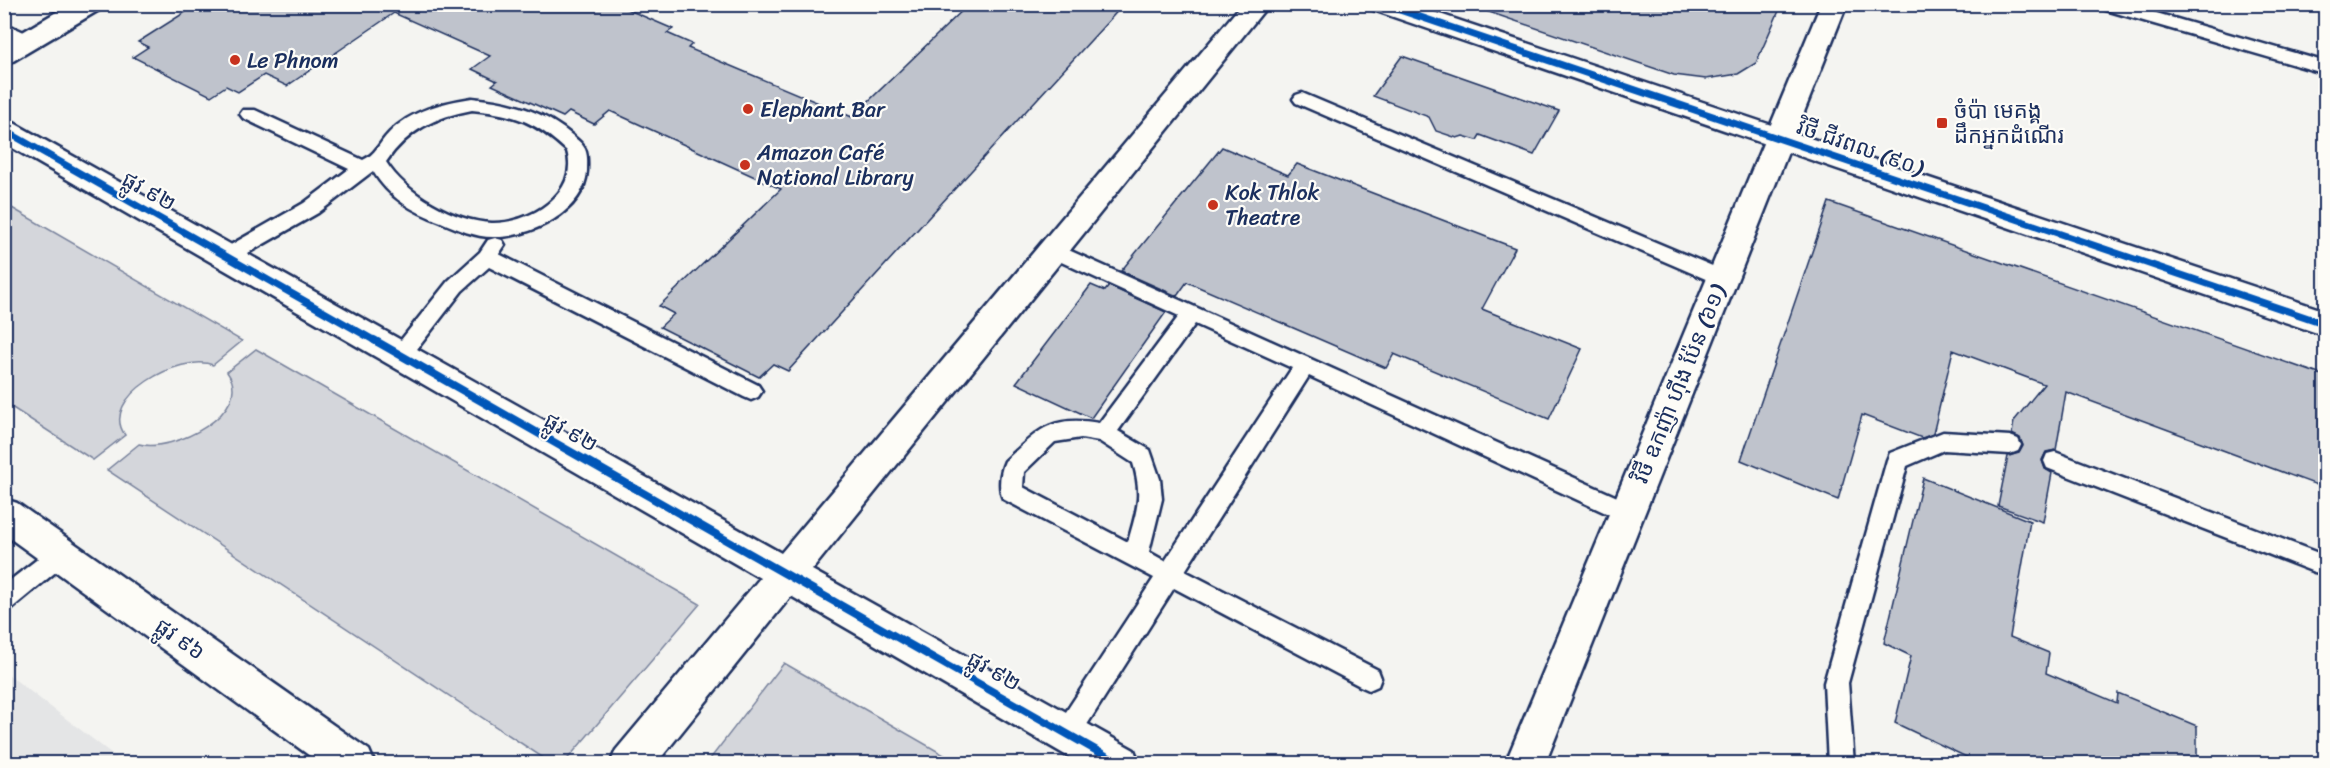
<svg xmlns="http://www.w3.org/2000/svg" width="2330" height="768" font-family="Sriracha,'Noto Sans Khmer',sans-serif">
<rect width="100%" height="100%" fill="#f4f4f1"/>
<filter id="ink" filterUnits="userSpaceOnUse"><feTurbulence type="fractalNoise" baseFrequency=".0167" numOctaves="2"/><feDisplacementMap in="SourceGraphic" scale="12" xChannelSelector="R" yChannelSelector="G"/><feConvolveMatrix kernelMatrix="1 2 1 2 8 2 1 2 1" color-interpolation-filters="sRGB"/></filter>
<g filter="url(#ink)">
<polygon fill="#e4e5e6" points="4,672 5,672 124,763 5,763"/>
<g fill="#d4d6db" stroke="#78829c" stroke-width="1.5">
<path d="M 5,204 L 242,341 L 213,365 C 181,352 98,398 125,435 L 93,460 L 5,403 Z"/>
<path d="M 256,349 L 700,604 L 564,763 L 551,763 L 107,470 L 139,444 C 172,454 256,411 227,372 Z"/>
<polygon points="784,663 958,763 707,763"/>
</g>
<g fill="#bfc3cc" stroke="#1b2f5e" stroke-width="1.5">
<polygon points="198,4 615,4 673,29 667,33 692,44 688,48 852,117 969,4 1124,4 788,371 773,364 759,377 660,327 674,314 659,306 781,189 610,111 594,124 569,112 563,117 492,85 497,81 472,69 490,56 394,13 287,86 264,75 238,92 226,86 211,96 133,57 148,47 138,42"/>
<polygon points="1487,4 1782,4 1756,63 1738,74 1706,79 1674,75 1486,11"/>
<polygon points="1402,56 1559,111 1534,155 1480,135 1477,140 1463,136 1457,138 1436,131 1429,117 1373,96"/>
<polygon points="1222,147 1288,175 1297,164 1515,248 1482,309 1582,349 1549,419 1394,354 1386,368 1187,282 1177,296 1121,271"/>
<polygon points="1829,202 2325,376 2325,488 2066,392 2056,450 2046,452 2042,460 2045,469 2052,473 2043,522 1998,506 2008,456 2019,453 2023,446 2020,438 2012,434 2014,421 2044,384 1953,350 1933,434 1922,438 1862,415 1838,500 1741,460"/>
<polygon points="1091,285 1105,291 1109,286 1166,312 1091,418 1016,383"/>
<polygon points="1923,478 2030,521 2010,637 2049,653 2046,673 2117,703 2118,693 2197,726 2197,764 1981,764 1895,723 1911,656 1884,643"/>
</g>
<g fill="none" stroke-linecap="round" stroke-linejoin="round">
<defs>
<g id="lane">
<polygon points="2097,4 2125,4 2326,62 2326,74 2099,8"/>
<polygon points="4,23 35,37 37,41 35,45 23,45 4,35"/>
<polygon points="1302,93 1729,273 1732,278 1729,283 1722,285 1715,283 1296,103 1293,99 1296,95"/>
<path d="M 472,98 C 511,102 543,110 573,136 C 577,140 582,143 585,149 C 588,156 587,164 587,171 C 584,213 529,238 493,237 C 475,237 457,229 441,222 C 412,211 389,198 373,171 L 318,213 L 234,261 L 227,263 L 220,261 L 217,256 L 220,251 L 304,203 L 349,169 L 243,118 L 240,114 L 243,110 L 255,110 L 363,160 C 375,155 380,142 389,133 C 411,110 442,103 472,98 ZM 472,110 C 515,114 536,122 567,151 C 580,194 529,224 492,223 C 455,222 405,193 386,162 C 408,130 435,117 472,110 Z"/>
<polygon points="495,238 502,240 505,245 499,254 758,385 762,391 758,397 751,400 744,397 489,267 462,291 407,362 400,364 393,362 390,356 393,350 448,281 480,252 488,240"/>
<path d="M 1053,243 L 1635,505 L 1638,512 L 1635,519 L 1627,522 L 1619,519 L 1309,376 L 1185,571 L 1378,670 L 1381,678 L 1378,686 L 1369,690 L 1360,686 L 1174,588 L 1076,742 L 1067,745 L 1058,742 L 1054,733 L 1058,724 L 1154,578 L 1003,499 C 998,488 1000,472 1005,461 C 1039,430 1050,415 1099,423 L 1179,316 L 1046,255 L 1043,250 L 1046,245 ZM 1195,324 L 1292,368 L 1165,561 L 1149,552 L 1162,499 L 1160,479 L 1150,450 L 1118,431 ZM 1081,438 L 1099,441 L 1133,463 C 1143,496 1137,509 1128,542 L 1023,487 L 1024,472 L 1055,442 Z"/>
<polygon points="1943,432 2010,436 2018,439 2021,445 2018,451 2010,454 1944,450 1907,466 1848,683 1854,764 1828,764 1824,683 1887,460 1890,453"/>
<polygon points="2055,452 2326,556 2326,574 2314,572 2047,468 2044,461 2047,454"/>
<polygon points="61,544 69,547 73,554 69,561 12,608 4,611 4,585 53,547"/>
</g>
<g id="street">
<polygon points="1242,4 1269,4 812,570 1134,750 1140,764 1081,764 791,596 656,764 610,764 616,750 760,578 4,143 4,120 14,123 781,553"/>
<polygon points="1369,4 1410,4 2326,311 2326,336 1373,10"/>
<polygon points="4,499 17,503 369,750 375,764 321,764 4,534"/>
</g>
<polygon id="secondary" points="1821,4 1847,4 1545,764 1505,764"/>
<polygon id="highway" points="70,4 103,4 99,10 13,61 4,64 4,43"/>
</defs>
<use href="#lane" stroke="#1b2f5e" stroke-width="5"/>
<use href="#street" stroke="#1b2f5e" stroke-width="5"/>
<use href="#secondary" stroke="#1b2f5e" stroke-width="5"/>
<use href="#highway" stroke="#1b2f5e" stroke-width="5"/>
<use href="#lane" fill="#fdfcf7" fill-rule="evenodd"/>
<use href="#street" fill="#fdfcf7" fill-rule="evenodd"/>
<use href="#secondary" fill="#fdfcf7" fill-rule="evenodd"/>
<use href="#highway" fill="#fdfcf7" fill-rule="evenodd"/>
<defs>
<g id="cycleway-far1">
<polyline points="1382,4 2326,324"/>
<polyline points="4,130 377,342"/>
</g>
<polyline id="cycleway" points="374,340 1120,764"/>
</defs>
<use href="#cycleway-far1" stroke="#fdfcf7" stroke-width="10"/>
<use href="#cycleway" stroke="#fdfcf7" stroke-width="12"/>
<use href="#cycleway-far1" stroke="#0057b8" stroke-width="7"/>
<use href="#cycleway" stroke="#0057b8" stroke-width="8"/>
</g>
</g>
<g fill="#c8321e" stroke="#fdfcf7" stroke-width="2">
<circle cx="235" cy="60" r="6"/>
<circle cx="748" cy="109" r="6"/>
<rect x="1936" y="117" width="12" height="12" rx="3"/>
<circle cx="745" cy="165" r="6"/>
<circle cx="1213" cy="205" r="6"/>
</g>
<g text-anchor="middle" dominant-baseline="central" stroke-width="4.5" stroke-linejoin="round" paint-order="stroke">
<g font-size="22" fill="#1b2f5e" stroke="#fdfcf7" text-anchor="start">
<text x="247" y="60">Le Phnom</text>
<text x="760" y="109">Elephant Bar</text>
<text x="1954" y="110">ចំប៉ា មេគង្គ<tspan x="1954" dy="25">ដឹកអ្នកដំណើរ</tspan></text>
<text x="757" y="152">Amazon Café<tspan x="757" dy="25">National Library</tspan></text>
<text x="1225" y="192">Kok Thlok<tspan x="1225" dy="25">Theatre</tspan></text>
</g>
<g font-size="22" fill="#1b2f5e" stroke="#fdfcf7">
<text transform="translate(1860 147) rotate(19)">វិថី ជីវពល (៩០)</text>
<text transform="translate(149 191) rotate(29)">ផ្លូវ ៩២</text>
<text transform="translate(1679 384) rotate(-68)">វិថី ឧកញ៉ា ហ៊ីង ប៉ែន (៦១)</text>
<text transform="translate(571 432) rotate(29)">ផ្លូវ ៩២</text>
<text transform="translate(180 639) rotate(35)">ផ្លូវ ៩៦</text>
<text transform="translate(994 671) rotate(30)">ផ្លូវ ៩២</text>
</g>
</g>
<rect width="2330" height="768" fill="none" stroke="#fdfcf7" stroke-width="24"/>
<rect x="12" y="12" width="2306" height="744" fill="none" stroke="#1b2f5e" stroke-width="2" filter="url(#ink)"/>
</svg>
